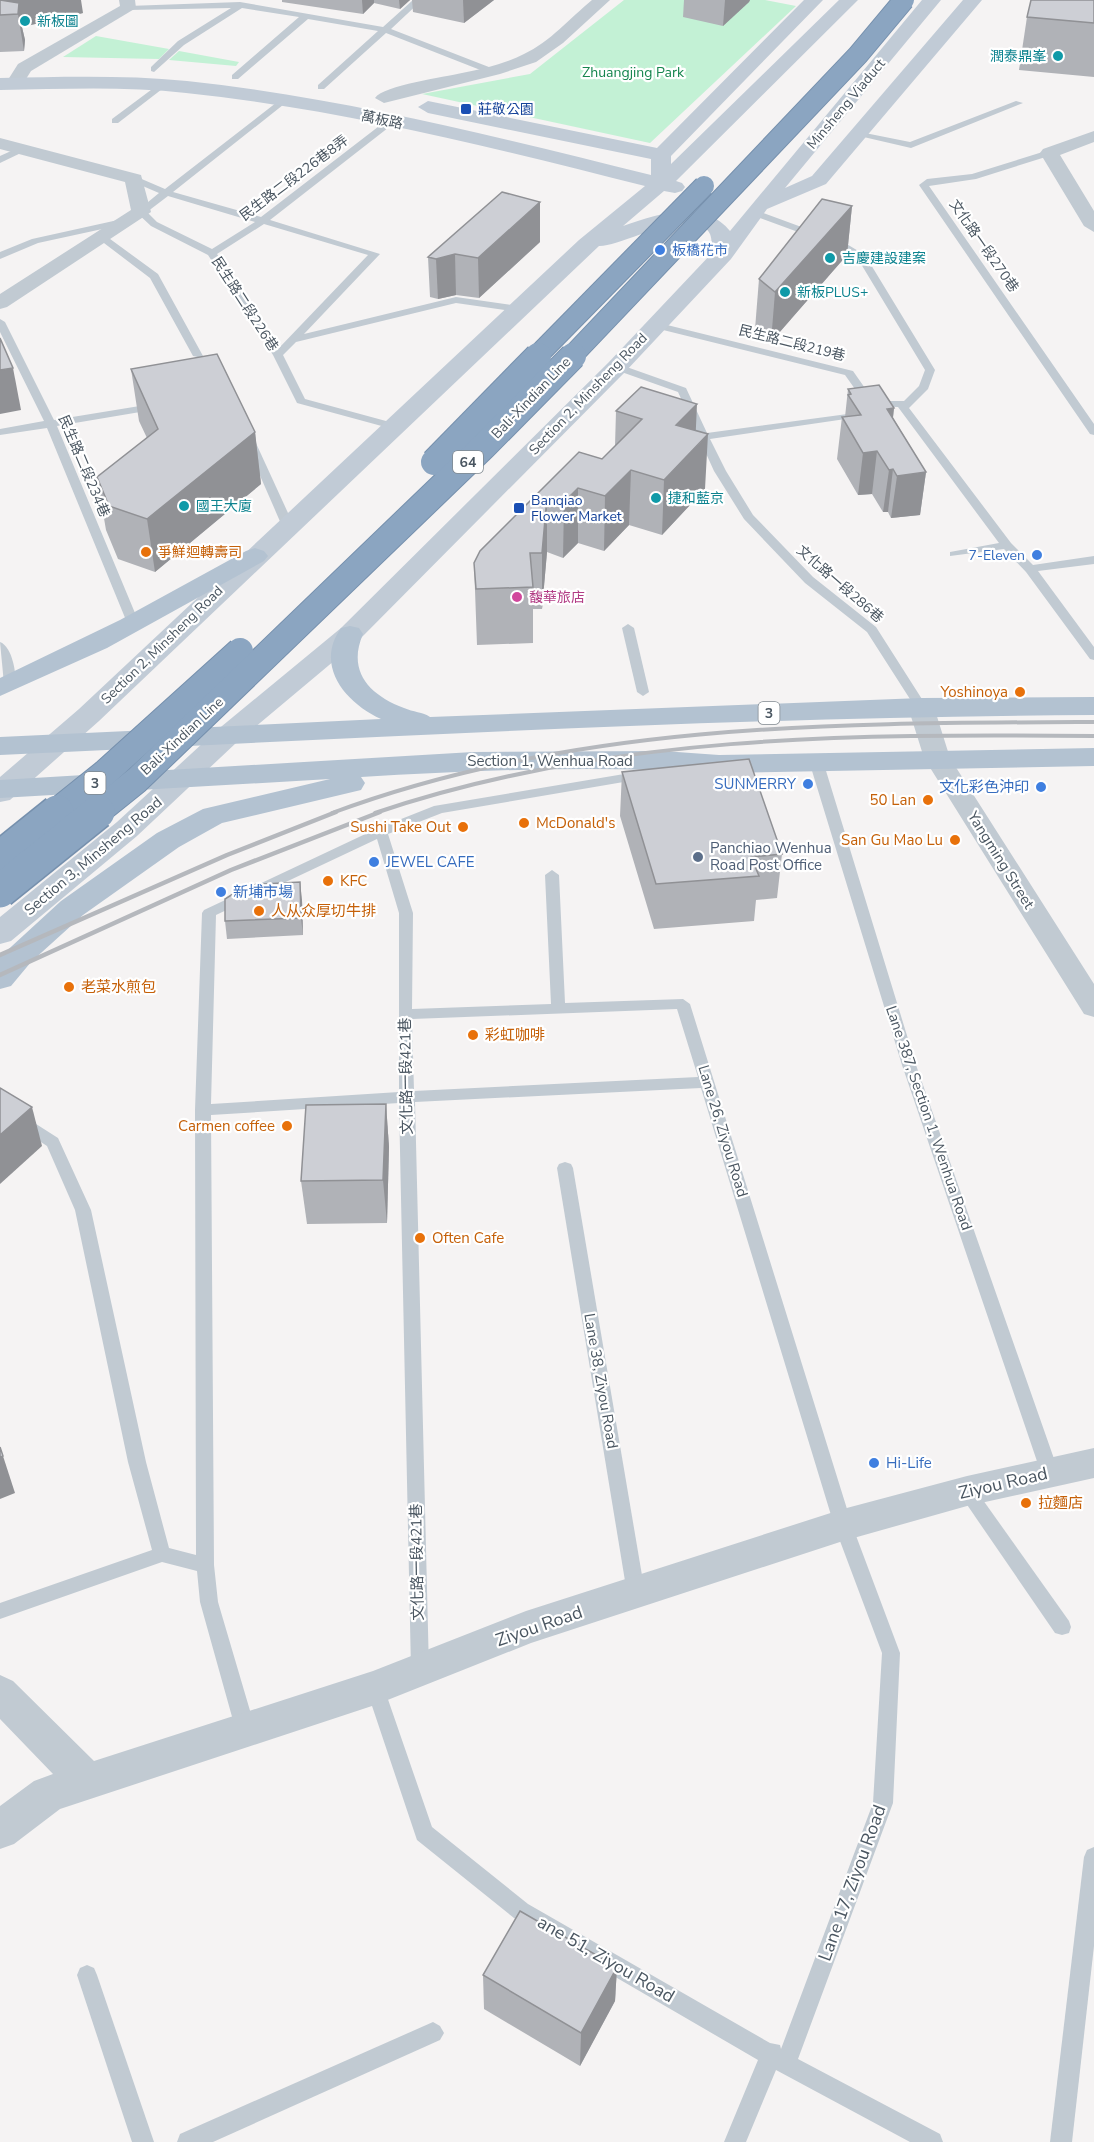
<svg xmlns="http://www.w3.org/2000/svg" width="1094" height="2142" font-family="'Nunito Sans','Noto Sans TC',sans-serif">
<rect width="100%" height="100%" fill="#f5f3f3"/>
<g fill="#c3f1d5">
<polygon points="624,0 765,0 796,6 650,143 422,94 530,74"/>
<polygon points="96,36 169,49 159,59 63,57"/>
<polygon points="179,51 239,62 236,66 169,60"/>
</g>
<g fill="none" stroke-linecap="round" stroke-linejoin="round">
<g fill="#c1cad2" fill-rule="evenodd">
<polygon points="413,0 422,0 391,29 494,69 494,73 488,73 386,33 324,89 318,89 318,85 378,31 308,19 238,79 232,79 232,75 299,17 242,8 184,45 154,72 151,71 151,67 178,41 231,8 128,10 124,8 128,6 240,2 383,27"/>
<polygon points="159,84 166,86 118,123 112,123 112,119"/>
<path d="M 281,99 L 288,101 L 173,192 L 261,217 L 387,120 L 393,120 L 393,124 L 270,220 L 380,254 L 304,334 L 456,297 L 518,306 L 523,309 L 518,312 L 456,303 L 296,342 L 283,355 L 305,399 L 397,424 L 397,428 L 389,428 L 297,403 L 273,355 L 208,255 L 151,226 L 136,212 L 159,193 L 131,181 L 131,177 L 137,177 L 165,189 ZM 168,196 L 255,222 L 212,249 L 157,222 L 147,212 ZM 264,224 L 368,255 L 279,348 L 217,254 Z"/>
<polygon points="1016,101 1023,103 911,148 855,135 860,132 910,142"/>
<polygon points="22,146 27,149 25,151 0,163 0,156"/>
<polygon points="1049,150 1054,153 1052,155 976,179 929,186 1094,424 1094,435 1090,434 919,185 927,179 972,174"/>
<polygon points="755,210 845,243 865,255 935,370 928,389 909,408 1011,543 1033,565 1094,556 1094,564 1038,571 1094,647 1094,660 1090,659 1026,572 1004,549 950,556 950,552 999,543 898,407 867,406 845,375 651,327 650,325 655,322 853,371 874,401 904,401 919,386 925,370 858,259 839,247 752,215 752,211"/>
<polygon points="127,218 132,221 130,223 38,243 0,259 0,252 32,239"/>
<polygon points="100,236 106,236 158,274 203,356 202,358 193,356 150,278 100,240"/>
<polygon points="0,319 5,322 54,420 158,403 163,406 158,409 57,426 140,625 138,628 134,629 128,625 47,428 0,435 0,429 44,421 0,332"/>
<polygon points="613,365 621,365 686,388 707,433 870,411 871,413 866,416 710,439 726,471 753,515 813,577 876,627 927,707 925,710 917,710 867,632 805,583 744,519 714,471 678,392 613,369"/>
<polygon points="250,438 255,441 294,526 292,528 288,529 282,526 245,441"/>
<polygon points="628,624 634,628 649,692 643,696 637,692 622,628"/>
<path d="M 0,642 C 12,646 18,676 14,687 L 10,688 L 4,684 Z"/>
<polygon points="816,757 823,761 916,1065 1059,1473 1056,1478 1050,1481 1044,1478 1041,1473 902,1065 809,761"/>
<path d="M 642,771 L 649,775 L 647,778 L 442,813 L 388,834 L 413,913 L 412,1009 L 551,1004 L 545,875 L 552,870 L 559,875 L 565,1003 L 683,999 L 690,1004 L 852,1525 L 900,1653 L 893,1803 L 798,2059 L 940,2134 L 943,2142 L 910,2142 L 776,2070 L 746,2142 L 724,2142 L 758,2060 L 514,1918 L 417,1840 L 366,1688 L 368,1682 L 375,1679 L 382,1682 L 432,1827 L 528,1904 L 770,2043 L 780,2045 L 781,2049 L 873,1803 L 882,1653 L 834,1525 L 701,1088 L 415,1102 L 429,1670 L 427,1676 L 420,1679 L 413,1676 L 411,1670 L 399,1103 L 211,1115 L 214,1565 L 218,1602 L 256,1731 L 253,1737 L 246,1740 L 239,1737 L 236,1731 L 200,1602 L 197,1571 L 162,1562 L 0,1619 L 0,1603 L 152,1550 L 128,1462 L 75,1210 L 47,1146 L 0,1115 L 0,1101 L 58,1138 L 91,1210 L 146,1462 L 169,1548 L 196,1555 L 195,1110 L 202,913 L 204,910 L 376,829 L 434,806 ZM 377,839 L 399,913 L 399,1092 L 211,1104 L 216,915 ZM 677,1009 L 698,1077 L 414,1091 L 412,1019 Z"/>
<polygon points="565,1162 571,1164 573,1168 645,1593 642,1599 636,1601 630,1599 627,1593 557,1168 559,1164"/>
<polygon points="967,1483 973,1486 1069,1621 1071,1627 1069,1633 1062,1635 1055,1633 961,1496 958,1491 961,1486"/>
<polygon points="1094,1847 1094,1946 1072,2142 1050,2142 1084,1857 1087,1850"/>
<polygon points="87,1965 94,1968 97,1975 154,2142 132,2142 77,1975 80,1968"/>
<polygon points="433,2022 440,2026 444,2033 440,2040 213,2142 177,2142 180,2134"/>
</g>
<g fill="#c1cad2" fill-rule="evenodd">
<polygon points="119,0 135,0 136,8 31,71 21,87 9,87 6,83 18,64 120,6"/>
<path d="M 592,0 L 610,0 L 563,43 L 536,62 L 500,74 L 384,103 L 375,98 C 384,85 445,77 462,73 C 483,69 505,64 524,54 C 550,42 570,18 592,0 Z"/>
<polygon points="1094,131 1094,142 1060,155 1094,211 1094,232 1084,226 1040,153 1043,149"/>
<polygon points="0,138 141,175 151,212 7,307 0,309 0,294 131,210 125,182 0,149"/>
<polygon points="921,699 930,701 934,707 950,758 1094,984 1094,1017 1084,1014 924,758 908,707 912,701"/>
<polygon points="1094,1448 1094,1478 967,1506 843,1541 531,1643 375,1705 60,1809 14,1844 0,1849 0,1806 34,1781 53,1774 0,1719 0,1675 13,1681 94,1761 373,1671 526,1611 843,1509 967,1476"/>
</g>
<path fill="#c1cbd6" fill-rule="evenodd" d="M 804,0 L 823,0 L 671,156 L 671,164 L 839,0 L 858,0 L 676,181 L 682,183 L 685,187 L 682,191 L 675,193 L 664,191 L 623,226 C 657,214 704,198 730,231 L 922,0 L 941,0 L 785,188 L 812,176 L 963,0 L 982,0 L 826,184 L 767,209 L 731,259 L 625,372 L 359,640 L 236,743 L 137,836 L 11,941 L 0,944 L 0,917 L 117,822 L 216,731 L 341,628 L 609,362 L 712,253 C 712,247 712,239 710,234 C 696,203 621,247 599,246 L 99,721 L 10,800 L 0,802 L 0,777 L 79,709 L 579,240 L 645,186 C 494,148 342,109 186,93 C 125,86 62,89 0,90 L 0,78 C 62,77 125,75 187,81 C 344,98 498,137 651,175 L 651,159 L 428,113 L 418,107 L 428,101 L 657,148 Z"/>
<g fill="#b3c2d1" fill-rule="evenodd">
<polygon points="255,548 264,551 268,556 264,561 107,648 0,696 0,678 120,620 246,551"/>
<path d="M 350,626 L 359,628 L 363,634 C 347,671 369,695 404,708 C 413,712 423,712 430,717 L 921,698 L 1094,697 L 1094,715 C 729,717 364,738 0,755 L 0,737 L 381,719 C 346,703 314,666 341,628 Z"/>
<path d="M 1094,748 L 1094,766 L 719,773 C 600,765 480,770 361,777 L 365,783 L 361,790 L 222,823 L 179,847 L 83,915 L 31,962 L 11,986 L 0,989 L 0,957 L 61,901 L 157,833 L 203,809 L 330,779 L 0,798 L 0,780 L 473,752 L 663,751 L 719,755 Z"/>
</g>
<g stroke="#b5b8bd" stroke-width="4">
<path d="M 332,813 C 576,722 837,723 1094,722"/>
<path d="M 375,813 C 608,734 851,734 1094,736"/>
</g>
<g stroke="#b5b8bd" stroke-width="4.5">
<polyline points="0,955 227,855 336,812"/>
<polyline points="0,975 231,870 380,812"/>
</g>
<defs>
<g id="highway-bridge-far2">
<polyline points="536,357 704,186"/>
<polyline points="571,357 858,55 904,0"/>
</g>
<g id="highway-bridge-far1">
<polyline points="434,462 538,356"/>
<polyline points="55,813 106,772 240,651"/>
<polyline points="96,813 137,780 483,447 573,356"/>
</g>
<g id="highway-bridge">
<polyline points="0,858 57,812"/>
<polyline points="0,891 98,812"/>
</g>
</defs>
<use href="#highway-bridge-far2" stroke="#7690ad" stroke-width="22" stroke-linecap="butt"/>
<use href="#highway-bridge-far1" stroke="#7690ad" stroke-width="28" stroke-linecap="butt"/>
<use href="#highway-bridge" stroke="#7690ad" stroke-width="36" stroke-linecap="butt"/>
<use href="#highway-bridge-far2" stroke="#8ba5c1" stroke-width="20"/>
<use href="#highway-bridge-far1" stroke="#8ba5c1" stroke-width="26"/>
<use href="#highway-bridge" stroke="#8ba5c1" stroke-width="33"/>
</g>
<g fill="#b0b2b7">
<polygon points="0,0 83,13 22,27 25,40 24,51 0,52"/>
<polygon points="282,0 410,0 400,9 374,3 363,14 282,2"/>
<polygon points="412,0 494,0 464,23 413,12"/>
<polygon points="684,0 750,0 749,2 723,26 683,17"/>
<polygon points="1094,0 1094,77 1019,70 1027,17"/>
<polygon points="852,206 847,255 771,342 755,329 759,279"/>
<polygon points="540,242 479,298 456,295 438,299 430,297 428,257"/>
<polygon points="131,369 255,432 261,484 155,572 118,559 106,530 97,477 147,438 139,421"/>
<polygon points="848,389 894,408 893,418 926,472 920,515 891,518 888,512 883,512 872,494 858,495 837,459 842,417 845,417"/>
<polygon points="616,411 696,430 705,489 662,535 629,525 604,551 578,543 563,558 547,552 542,609 533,609 533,643 477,645 474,563 579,452 602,459 615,446"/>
<polygon points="622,772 782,854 777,898 756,900 754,921 654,929 620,816"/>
<polygon points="302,900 303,935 227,939 225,921"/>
<polygon points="386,1104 389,1147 387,1223 307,1224 301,1181"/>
<polygon points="617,1967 615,2001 580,2066 484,2009 483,1975"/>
</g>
<g fill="#909195">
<polygon points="0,0 81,0 83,13 22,27 25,40 24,51 18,14"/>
<polygon points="362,0 374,0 374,3 363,14"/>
<polygon points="399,0 410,0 400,9"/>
<polygon points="463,0 494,0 464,23"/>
<polygon points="725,0 750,0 749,2 723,26"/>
<polygon points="540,202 540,242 479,298 478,258"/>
<polygon points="852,206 847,255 771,342 775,292"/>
<polygon points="455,254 456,295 438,299 436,259"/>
<polygon points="13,368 21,410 0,414 0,370"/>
<polygon points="697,404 695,448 708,434 705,489 662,535 664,480 676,425"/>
<polygon points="894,408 889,450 887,409"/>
<polygon points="255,432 261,484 155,572 147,519"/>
<polygon points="877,451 872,494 858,495 863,453"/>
<polygon points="893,469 888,512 883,512 889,470"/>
<polygon points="631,470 629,525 604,551 605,496"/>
<polygon points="926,472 920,515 891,518 897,476"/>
<polygon points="578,488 578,543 563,558 564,502"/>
<polygon points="547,497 547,552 542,609 542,553"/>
<polygon points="300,882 302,900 303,935 301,918"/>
<polygon points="386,1104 389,1147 387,1223 383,1180"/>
<polygon points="32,1107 42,1146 0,1184 0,1135"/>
<polygon points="3,1456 15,1493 0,1499 0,1457"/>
<polygon points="617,1967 615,2001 580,2066 581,2033"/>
</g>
<g fill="#cdcfd5" stroke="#909195" stroke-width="1.5">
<polygon points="0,0 19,3 18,14 0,15"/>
<polygon points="1031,0 1094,0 1094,23 1027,17"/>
<polygon points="502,192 540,202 478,258 455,254 436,259 428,257"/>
<polygon points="822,199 852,206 775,292 759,279"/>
<polygon points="0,338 13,368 0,370"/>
<polygon points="217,354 255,432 147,519 109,506 97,477 158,429 131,369"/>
<polygon points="879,385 894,408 887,409 926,472 897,476 893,469 889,470 877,451 863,453 842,417 861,415 848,395 851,394 848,389"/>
<polygon points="641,387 697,404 676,425 708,434 664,480 631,470 605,496 578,488 564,502 547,497 542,553 530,553 533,587 476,589 474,563 480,551 579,452 602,459 642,419 616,411"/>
<polygon points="749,759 782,854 751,857 759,876 656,884 622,772"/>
<polygon points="300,882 301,918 225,921 225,899 247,885"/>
<polygon points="0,1088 32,1107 0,1135"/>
<polygon points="386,1104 383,1180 301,1181 306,1105"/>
<polygon points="0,1447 3,1456 0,1457"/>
<polygon points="520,1911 617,1967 581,2033 483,1975"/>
</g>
<g fill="#0f9aa8" stroke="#fff" stroke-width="2">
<circle cx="25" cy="21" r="6"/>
<circle cx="1058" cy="56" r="6"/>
<circle cx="830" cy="258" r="6"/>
<circle cx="785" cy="292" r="6"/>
<circle cx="656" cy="498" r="6"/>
<circle cx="184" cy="506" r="6"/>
</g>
<g fill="#1a4fb4" stroke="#fff" stroke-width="2">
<rect x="460" y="103" width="12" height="12" rx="3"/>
<rect x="513" y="502" width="12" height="12" rx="3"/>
</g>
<g fill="#3f7fe0" stroke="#fff" stroke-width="2">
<circle cx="660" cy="250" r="6"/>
<circle cx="1037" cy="555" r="6"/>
<circle cx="808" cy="784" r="6"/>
<circle cx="1041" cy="787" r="6"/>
<circle cx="374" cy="862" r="6"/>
<circle cx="221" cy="892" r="6"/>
<circle cx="874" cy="1463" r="6"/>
</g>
<g fill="#e8710a" stroke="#fff" stroke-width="2">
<circle cx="146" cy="552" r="6"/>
<circle cx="1020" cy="692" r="6"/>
<circle cx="928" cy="800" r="6"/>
<circle cx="524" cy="823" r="6"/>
<circle cx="463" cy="827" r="6"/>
<circle cx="955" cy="840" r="6"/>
<circle cx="328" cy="881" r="6"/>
<circle cx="259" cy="911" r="6"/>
<circle cx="69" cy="987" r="6"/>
<circle cx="473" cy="1035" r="6"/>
<circle cx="287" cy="1126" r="6"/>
<circle cx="420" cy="1238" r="6"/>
<circle cx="1026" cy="1503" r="6"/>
</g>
<circle fill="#d1479c" stroke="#fff" stroke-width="2" cx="517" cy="597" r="6"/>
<circle fill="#5c6f8a" stroke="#fff" stroke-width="2" cx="698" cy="857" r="6"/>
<g text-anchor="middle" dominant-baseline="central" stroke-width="4.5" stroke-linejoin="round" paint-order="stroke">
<g font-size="14" fill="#0d838f" stroke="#fff" text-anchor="start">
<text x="37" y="21">新板圖</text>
<text x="1046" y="56" text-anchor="end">潤泰鼎峯</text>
<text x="842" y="258">吉慶建設建案</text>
<text x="797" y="292">新板PLUS+</text>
<text x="668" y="498">捷和藍京</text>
<text x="196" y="506">國王大廈</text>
</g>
<g font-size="14" fill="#17864f" stroke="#fff">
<text x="633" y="72">Zhuangjing Park</text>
</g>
<g font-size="14" fill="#4a5661" stroke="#fff">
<text transform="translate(846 104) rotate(-50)">Minsheng Viaduct</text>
<text transform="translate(382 120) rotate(12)">萬板路</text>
<text transform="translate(294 178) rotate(-37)">民生路二段226巷8弄</text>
<text transform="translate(984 246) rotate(55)">文化路一段270巷</text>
<text transform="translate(245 304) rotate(57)">民生路二段226巷</text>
<text transform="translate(792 343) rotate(14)">民生路二段219巷</text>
<text transform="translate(588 394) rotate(-46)">Section 2, Minsheng Road</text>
<text transform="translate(531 398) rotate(-46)">Bali-Xindian Line</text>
<text transform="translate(84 466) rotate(67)">民生路二段234巷</text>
<text transform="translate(840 584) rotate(41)">文化路一段286巷</text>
<text transform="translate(162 645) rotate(-44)">Section 2, Minsheng Road</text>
<text transform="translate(182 736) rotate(-43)">Bali-Xindian Line</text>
</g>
<g font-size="14" fill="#164399" stroke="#fff" text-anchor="start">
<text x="478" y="109">莊敬公園</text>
<text x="531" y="500">Banqiao<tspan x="531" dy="16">Flower Market</tspan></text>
</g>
<g font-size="14" fill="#366cbe" stroke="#fff" text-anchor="start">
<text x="672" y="250">板橋花市</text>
<text x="1025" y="555" text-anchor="end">7-Eleven</text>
</g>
<g fill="#fff" stroke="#808990" stroke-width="1.5">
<rect x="453" y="451" width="30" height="22" rx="4.5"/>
<rect x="758.5" y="702" width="21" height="22" rx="4.5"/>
<rect x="84.5" y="772" width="21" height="22" rx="4.5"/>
</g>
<g font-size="14" font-weight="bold" fill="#4a5661">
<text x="468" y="462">64</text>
<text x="769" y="713">3</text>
<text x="95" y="783">3</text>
</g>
<g font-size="14" fill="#c56008" stroke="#fff" text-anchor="start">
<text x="158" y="552">爭鮮迴轉壽司</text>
</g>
<g font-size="14" fill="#b23c85" stroke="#fff" text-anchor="start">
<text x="529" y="597">馥華旅店</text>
</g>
<g font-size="15" fill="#c56008" stroke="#fff" text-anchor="start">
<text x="1008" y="692" text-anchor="end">Yoshinoya</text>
<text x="916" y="800" text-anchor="end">50 Lan</text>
<text x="536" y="823">McDonald's</text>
<text x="451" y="827" text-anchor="end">Sushi Take Out</text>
<text x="943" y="840" text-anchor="end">San Gu Mao Lu</text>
<text x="340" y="881">KFC</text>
<text x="271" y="911">人从众厚切牛排</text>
<text x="81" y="987">老菜水煎包</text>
<text x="485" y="1035">彩虹咖啡</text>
<text x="275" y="1126" text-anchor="end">Carmen coffee</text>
<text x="432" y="1238">Often Cafe</text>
<text x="1038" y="1503">拉麵店</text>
</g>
<g font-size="15" fill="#4a5661" stroke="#fff">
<text x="550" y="761">Section 1, Wenhua Road</text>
<text transform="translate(93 856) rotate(-40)">Section 3, Minsheng Road</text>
<text transform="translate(1001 860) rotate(58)">Yangming Street</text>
<text transform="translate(406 1076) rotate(-91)">文化路一段421巷</text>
<text transform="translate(929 1118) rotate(71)">Lane 387, Section 1, Wenhua Road</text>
<text transform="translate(723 1131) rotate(73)">Lane 26, Ziyou Road</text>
<text transform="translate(601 1381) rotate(80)">Lane 38, Ziyou Road</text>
<text transform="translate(417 1562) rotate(-91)">文化路一段421巷</text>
</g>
<g font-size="15" fill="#366cbe" stroke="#fff" text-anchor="start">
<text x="796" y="784" text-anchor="end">SUNMERRY</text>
<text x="1029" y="787" text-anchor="end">文化彩色沖印</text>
<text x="386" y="862">JEWEL CAFE</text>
<text x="233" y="892">新埔市場</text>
<text x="886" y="1463">Hi-Life</text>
</g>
<g font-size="15" fill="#4e5e75" stroke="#fff" text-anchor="start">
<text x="710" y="848">Panchiao Wenhua<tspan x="710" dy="17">Road Post Office</tspan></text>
</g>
<g font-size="18" fill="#4a5661" stroke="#fff">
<text transform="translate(1003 1483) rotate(-13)">Ziyou Road</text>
<text transform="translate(539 1626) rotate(-19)">Ziyou Road</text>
<text transform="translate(852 1883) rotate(-70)">Lane 17, Ziyou Road</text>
<text transform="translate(606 1959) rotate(30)">ane 51, Ziyou Road</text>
</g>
</g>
</svg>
